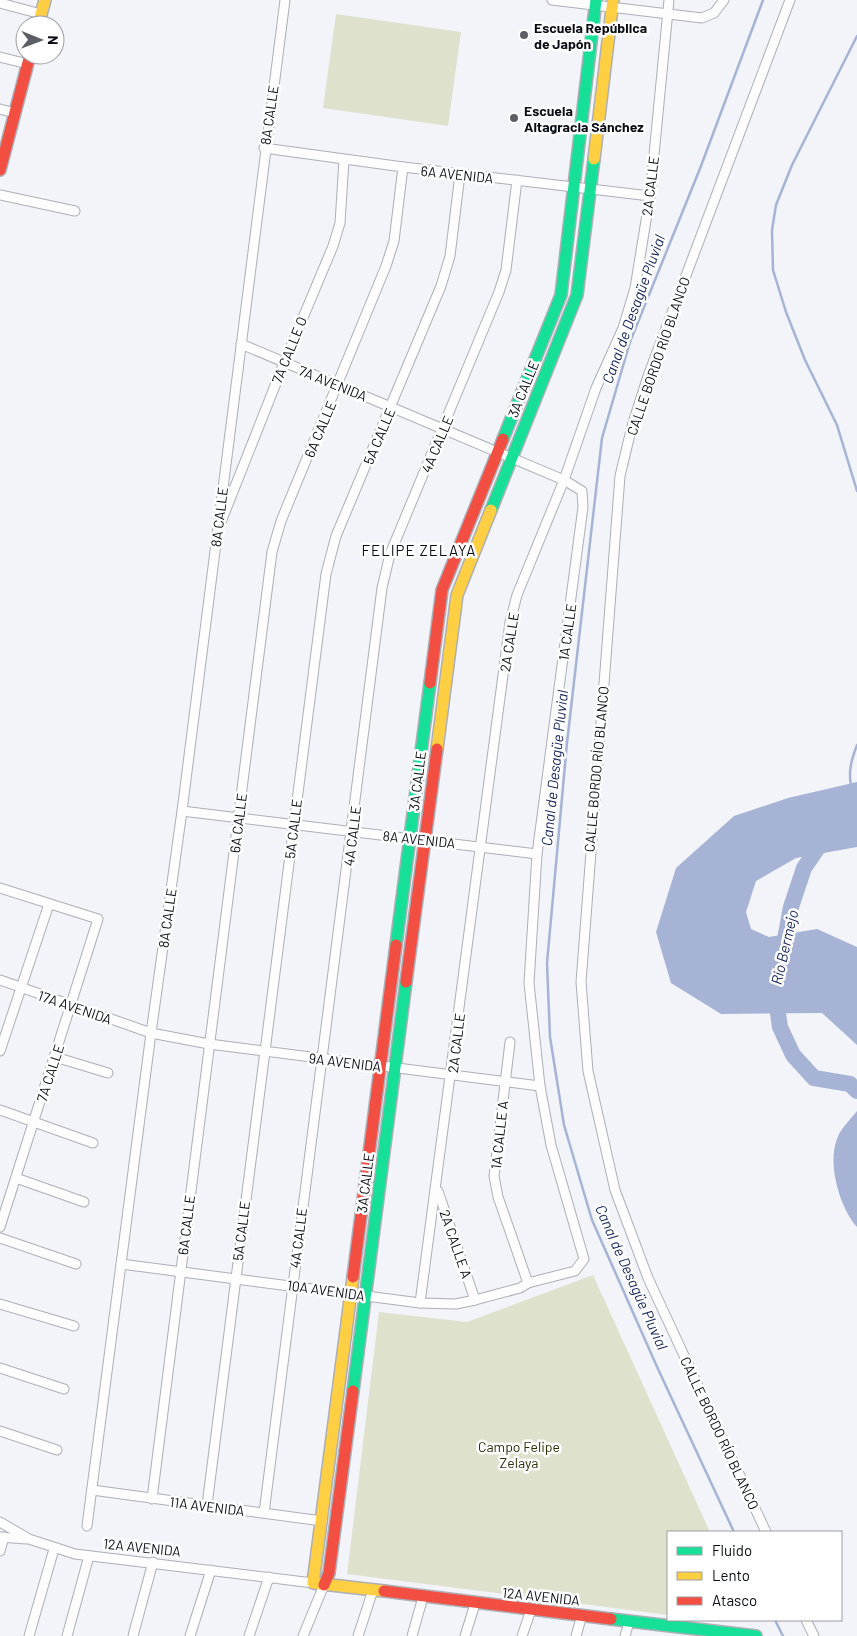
<svg xmlns="http://www.w3.org/2000/svg" width="857" height="1636" font-family="Barlow,sans-serif">
<rect width="100%" height="100%" fill="#f2f4fa"/>
<g fill="#dee2cd">
<polygon points="336,14 461,32 448,126 323,108"/>
<polygon points="593,1275 710,1532 668,1532 668,1615 347,1574 379,1312 467,1322"/>
</g>
<g fill="#a6b3d4">
<polygon points="857,782 857,847 796,858 756,881 746,912 751,929 769,937 817,929 857,947 857,1045 822,1013 721,1014 671,983 656,932 676,868 734,816 788,798"/>
<path d="M 857,1111 L 857,1227 C 840,1208 827,1164 837,1139 C 840,1129 851,1119 857,1111 Z"/>
</g>
<g fill="none" stroke-linecap="round" stroke-linejoin="round">
<g stroke="#a6b3d4" stroke-width="2.5">
<polyline points="857,36 792,165 776,205 772,230 773,270 786,312 805,360 837,425 857,491"/>
<path d="M 851,785 C 848,771 852,758 857,745"/>
<polyline points="734,1532 658,1369 592,1220 564,1125 550,1037 547,963 567,743 602,438 630,342 701,166 763,0"/>
<polyline points="775,1620 783,1636"/>
</g>
<g stroke="#a6b3d4" stroke-width="16">
<polyline points="782,955 791,907 804,868 835,823 857,816"/>
<polyline points="775,993 780,1027 793,1055 814,1078 850,1084 857,1091"/>
</g>
<defs>
<g id="street">
<polyline points="552,0 702,18 714,13 724,0"/>
<polyline points="0,3 41,14"/>
<polyline points="0,57 28,64"/>
<polyline points="0,109 15,113"/>
<polyline points="264,148 403,167 650,196"/>
<polyline points="0,195 75,211"/>
<polyline points="221,522 284,363 333,246 340,223 344,160"/>
<polyline points="182,811 537,854"/>
<polyline points="0,888 98,919 0,1227"/>
<polyline points="0,980 151,1033 209,1044 540,1086"/>
<polyline points="510,1042 494,1176 498,1197 528,1283"/>
<polyline points="0,1051 49,904"/>
<polyline points="55,1057 108,1073"/>
<polyline points="0,1110 93,1143"/>
<polyline points="16,1178 84,1202"/>
<polyline points="438,1191 475,1300"/>
<polyline points="0,1238 76,1264"/>
<polyline points="121,1264 420,1303 456,1304 475,1300 520,1288 528,1283 575,1271 584,1259 551,1145 540,1086 529,983 537,854 583,507 582,491 564,480 241,344"/>
<polyline points="420,1303 510,622 517,595 564,480 596,388 623,328 635,288 650,196 669,0"/>
<polyline points="0,1304 74,1326"/>
<polyline points="0,1368 64,1389"/>
<polyline points="0,1431 57,1450"/>
<polyline points="92,1490 322,1521"/>
<polyline points="152,1499 272,552 281,521 386,266 394,241 403,167"/>
<polyline points="207,1505 326,574 336,536 441,286 450,256 460,174"/>
<polyline points="264,1513 382,588 390,554 499,292 506,270 517,180"/>
<polyline points="0,1522 29,1539 75,1554 313,1583"/>
<polyline points="87,1526 151,1033 182,811 285,0"/>
<polyline points="766,1532 648,1278 615,1190 588,1071 581,982 620,476 632,426 648,376 790,0"/>
<polyline points="0,1537 26,1539"/>
<polyline points="0,1551 4,1537"/>
<polyline points="806,1620 814,1636"/>
<polyline points="29,1636 54,1549"/>
<polyline points="67,1636 89,1556"/>
<polyline points="133,1636 153,1562"/>
<polyline points="190,1636 211,1570"/>
<polyline points="249,1636 269,1577"/>
<polyline points="303,1636 324,1585"/>
<polyline points="358,1636 373,1590"/>
<polyline points="412,1636 423,1597"/>
<polyline points="465,1636 475,1604"/>
<polyline points="522,1636 531,1610"/>
<polyline points="576,1636 582,1615"/>
<polyline points="625,1636 629,1622"/>
</g>
<g id="fast">
<polyline points="503,439 561,295 596,0"/>
<polyline points="491,510 577,295 594,159"/>
<polyline points="396,945 430,683"/>
<polyline points="353,1391 406,982"/>
<polyline points="611,1619 756,1636"/>
</g>
<g id="slow">
<polyline points="38,25 45,0"/>
<polyline points="594,159 613,0"/>
<polyline points="437,749 457,595 491,510"/>
<polyline points="353,1277 313,1583 384,1591"/>
</g>
<g id="jam">
<polyline points="0,170 30,55"/>
<polyline points="430,683 442,590 503,439"/>
<polyline points="406,982 437,749"/>
<polyline points="353,1277 396,945"/>
<polyline points="324,1585 329,1573 353,1391"/>
<polyline points="384,1591 611,1619"/>
</g>
</defs>
<use href="#street" stroke="#acafb6" stroke-width="11"/>
<use href="#fast" stroke="#acafb6" stroke-width="14"/>
<use href="#slow" stroke="#acafb6" stroke-width="14"/>
<use href="#jam" stroke="#acafb6" stroke-width="14"/>
<use href="#street" stroke="#fdfdfe" stroke-width="9"/>
<use href="#fast" stroke="#16e098" stroke-width="11"/>
<use href="#slow" stroke="#ffcf43" stroke-width="11"/>
<use href="#jam" stroke="#f24e42" stroke-width="11"/>
</g>
<g fill="#5b5e65" stroke="#fff" stroke-width="2">
<circle cx="524" cy="35" r="5"/>
<circle cx="514" cy="118" r="5"/>
</g>
<g text-anchor="middle" dominant-baseline="central" stroke-width="5" stroke-linejoin="round" paint-order="stroke">
<g font-size="14" font-weight="bold" fill="#0a0d15" stroke="#fff" text-anchor="start">
<text x="534" y="27">Escuela República<tspan x="534" dy="16">de Japón</tspan></text>
<text x="524" y="110">Escuela<tspan x="524" dy="16">Altagracia Sánchez</tspan></text>
</g>
<g font-size="14" fill="#0a0d15" stroke="#fff">
<text transform="translate(269 115) rotate(-82)">8A CALLE</text>
<text transform="translate(457 174) rotate(6)">6A AVENIDA</text>
<text transform="translate(650 186) rotate(-83)">2A CALLE</text>
<text transform="translate(289 350) rotate(-68)">7A CALLE O</text>
<text transform="translate(658 356) rotate(-71)">CALLE BORDO RÍO BLANCO</text>
<text transform="translate(333 383) rotate(22)">7A AVENIDA</text>
<text transform="translate(523 389) rotate(-68)">3A CALLE</text>
<text transform="translate(320 429) rotate(-67)">6A CALLE</text>
<text transform="translate(379 436) rotate(-67)">5A CALLE</text>
<text transform="translate(437 444) rotate(-67)">4A CALLE</text>
<text transform="translate(219 517) rotate(-83)">8A CALLE</text>
<text transform="translate(567 632) rotate(-82)">1A CALLE</text>
<text transform="translate(509 642) rotate(-81)">2A CALLE</text>
<text transform="translate(596 769) rotate(-85)">CALLE BORDO RÍO BLANCO</text>
<text transform="translate(417 781) rotate(-83)">3A CALLE</text>
<text transform="translate(238 823) rotate(-83)">6A CALLE</text>
<text transform="translate(293 829) rotate(-83)">5A CALLE</text>
<text transform="translate(352 836) rotate(-83)">4A CALLE</text>
<text transform="translate(419 839) rotate(6)">8A AVENIDA</text>
<text transform="translate(167 918) rotate(-82)">8A CALLE</text>
<text transform="translate(75 1007) rotate(19)">17A AVENIDA</text>
<text transform="translate(456 1043) rotate(-83)">2A CALLE</text>
<text transform="translate(345 1062) rotate(7)">9A AVENIDA</text>
<text transform="translate(50 1073) rotate(-72)">7A CALLE</text>
<text transform="translate(499 1135) rotate(-84)">1A CALLE A</text>
<text transform="translate(365 1183) rotate(-83)">3A CALLE</text>
<text transform="translate(186 1225) rotate(-83)">6A CALLE</text>
<text transform="translate(241 1231) rotate(-83)">5A CALLE</text>
<text transform="translate(298 1238) rotate(-83)">4A CALLE</text>
<text transform="translate(456 1244) rotate(71)">2A CALLE A</text>
<text transform="translate(326 1290) rotate(8)">10A AVENIDA</text>
<text transform="translate(720 1433) rotate(65)">CALLE BORDO RÍO BLANCO</text>
<text transform="translate(207 1506) rotate(7)">11A AVENIDA</text>
<text transform="translate(142 1547) rotate(6)">12A AVENIDA</text>
<text transform="translate(541 1596) rotate(6)">12A AVENIDA</text>
</g>
<g font-size="14" fill="#2d2f06" stroke="#fff">
<text x="519" y="1446">Campo Felipe<tspan x="519" dy="16">Zelaya</tspan></text>
</g>
<g font-size="15" font-style="italic" fill="#142359" stroke="#fff">
<text transform="translate(633 309) rotate(-70)">Canal de Desagüe Pluvial</text>
<text transform="translate(554 768) rotate(-84)">Canal de Desagüe Pluvial</text>
<text transform="translate(784 947) rotate(-77)">Río Bermejo</text>
<text transform="translate(632 1277) rotate(66)">Canal de Desagüe Pluvial</text>
</g>
<g font-size="15" letter-spacing="1" fill="#0a0d15" stroke="#fff">
<text x="419" y="550">FELIPE ZELAYA</text>
</g>
</g>
<rect x="667" y="1531" width="175" height="90" fill="#ffffff" stroke="#9d9ea1"/>
<rect x="677" y="1547" width="25" height="8" fill="#16e098" stroke="#9d9ea1"/>
<text x="712" y="1556" font-size="15" fill="#0a0d15">Fluido</text>
<rect x="677" y="1572" width="25" height="8" fill="#ffcf43" stroke="#9d9ea1"/>
<text x="712" y="1581" font-size="15" fill="#0a0d15">Lento</text>
<rect x="677" y="1597" width="25" height="8" fill="#f24e42" stroke="#9d9ea1"/>
<text x="712" y="1606" font-size="15" fill="#0a0d15">Atasco</text>
<g transform="translate(40 40) rotate(91)"><circle r="24" fill="#ffffff" stroke="#9d9ea1"/>
<path d="M0-4L9 19L0 12L-9 19Z" fill="#5b5e65"/>
<text y="-8" font-size="14" font-weight="bold" text-anchor="middle" fill="#0a0d15">N</text>
</g>
</svg>
